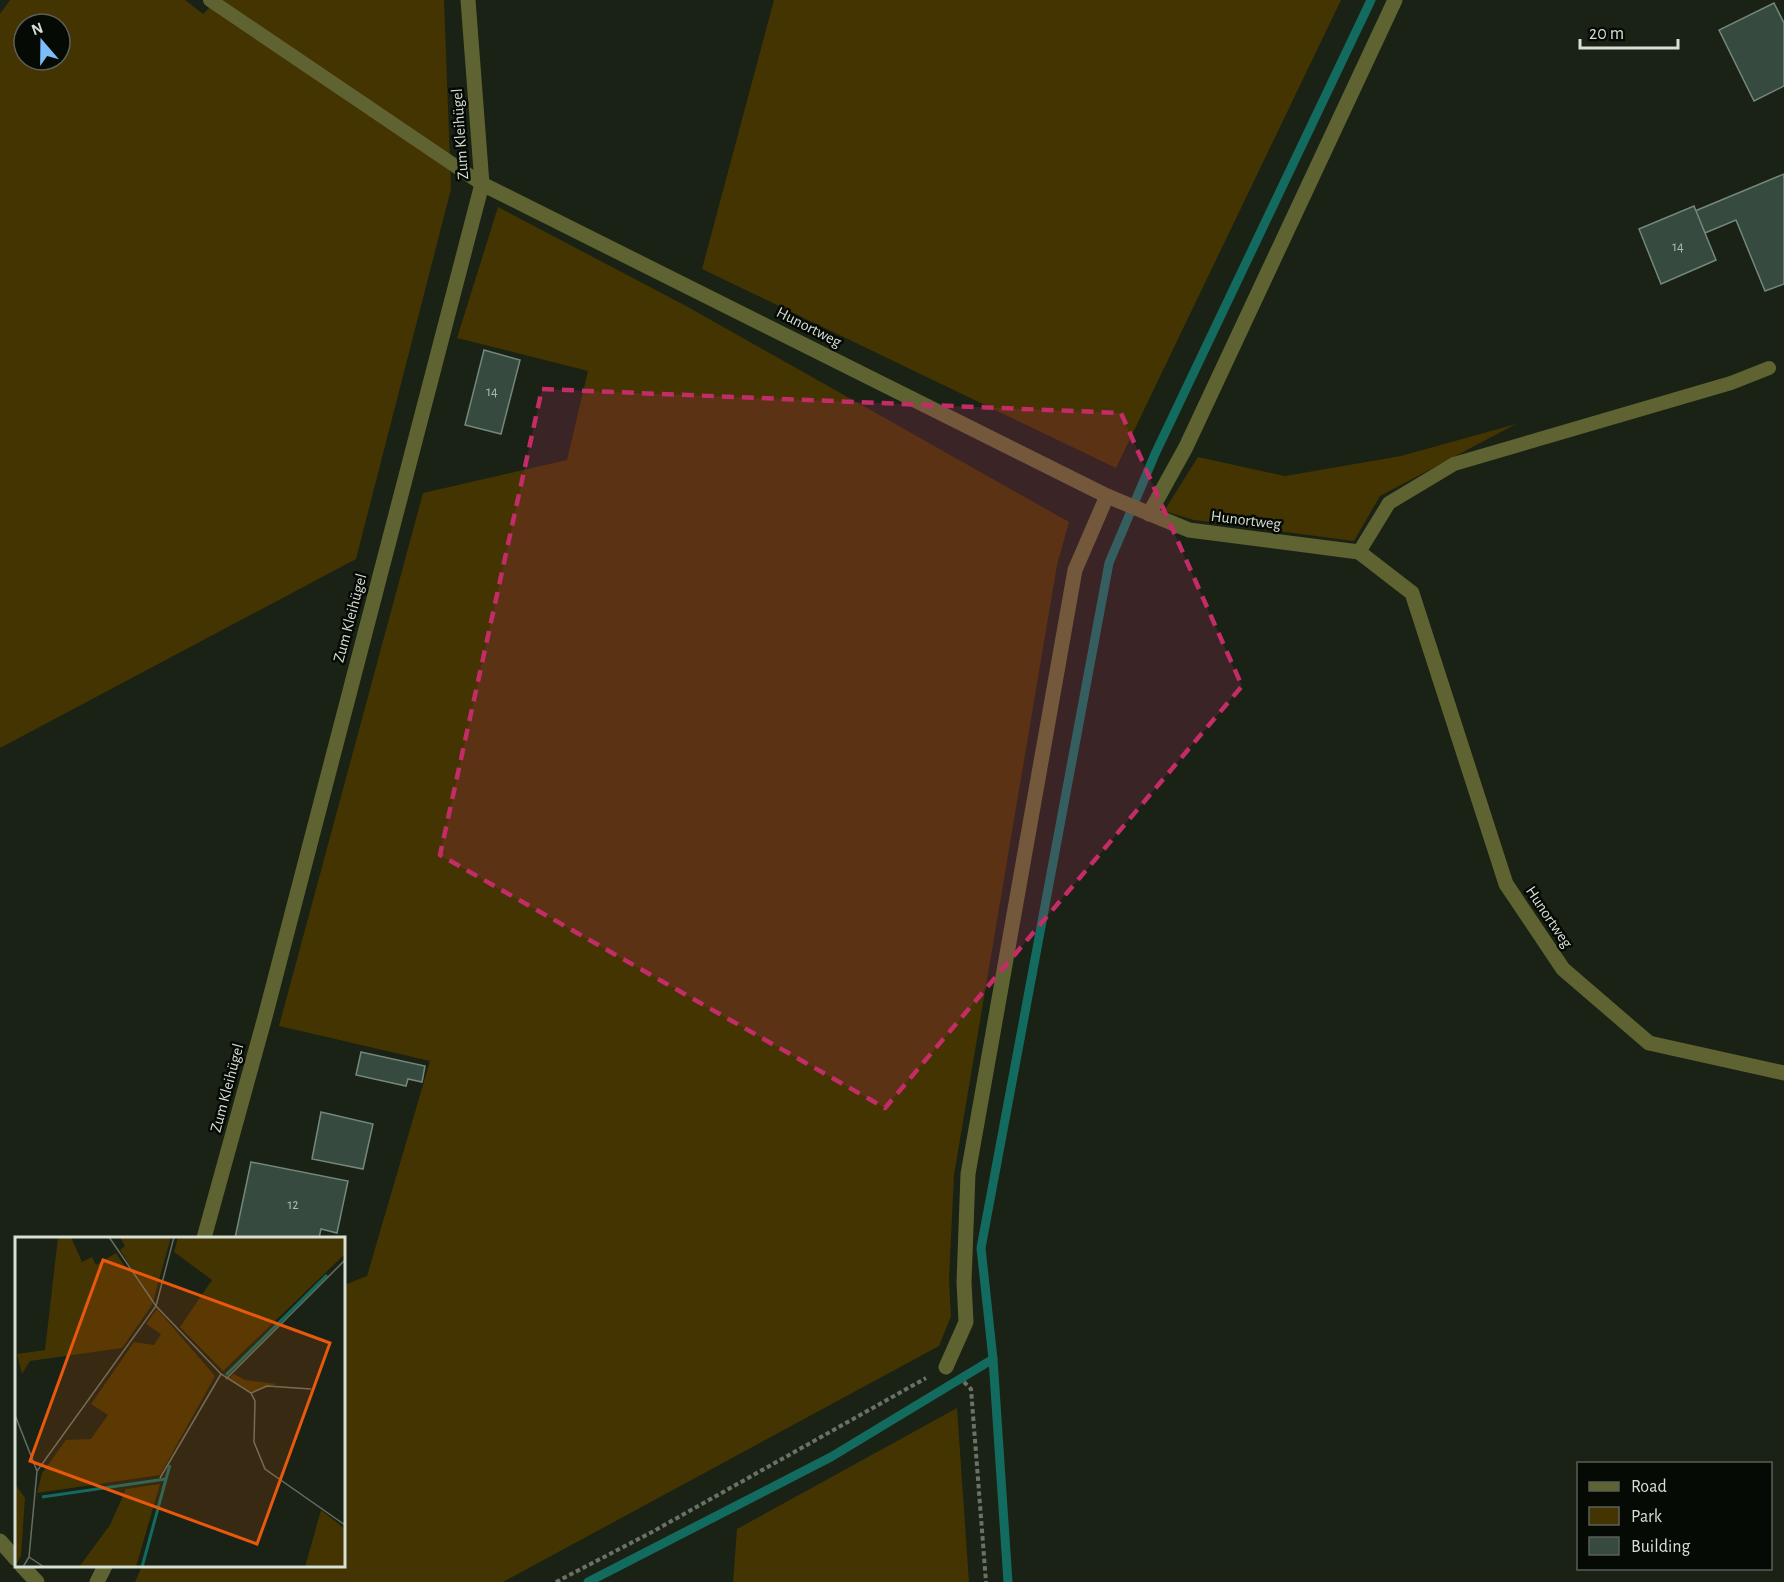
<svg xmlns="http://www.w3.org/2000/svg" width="1784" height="1582" font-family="'Alegreya Sans',sans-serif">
<rect width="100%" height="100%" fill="#192214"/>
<g fill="#433401" fill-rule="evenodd">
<path d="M 10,0 L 185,0 L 203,14 L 217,0 L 444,0 L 451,189 L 356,559 L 0,748 L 0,14 ZM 24,24 L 60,24 L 60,60 L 24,60 Z"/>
<polygon points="774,0 1341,0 1116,468 702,269"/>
<polygon points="498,207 688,307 1069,522 1057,565 954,1175 949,1280 951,1316 939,1346 503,1582 135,1582 142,1566 344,1566 344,1285 367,1276 430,1061 279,1026 423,493 567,460 588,371 457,338"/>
<polygon points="1516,424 1380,496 1354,541 1194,520 1164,511 1198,457 1285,476 1401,456"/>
<polygon points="957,1408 969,1582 733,1582 737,1529"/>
</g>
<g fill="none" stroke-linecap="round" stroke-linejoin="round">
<g stroke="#126b5e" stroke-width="9">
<polyline points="993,1359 1008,1582"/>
<polyline points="588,1582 831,1457 993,1359 981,1248 1109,563 1155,454 1371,0"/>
</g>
</g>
<g fill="#374a3f" stroke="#73877b" stroke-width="1.5">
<polygon points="1774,3 1784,23 1784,86 1754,101 1719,30"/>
<polygon points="1784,174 1784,284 1765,291 1736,220 1705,233 1695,211"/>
<polygon points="1694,206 1716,260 1661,284 1639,229"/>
<polygon points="484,350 520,360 501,434 465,425"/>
<polygon points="361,1052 425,1066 422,1082 408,1079 406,1086 356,1075"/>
<polygon points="321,1112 373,1124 363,1169 312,1159"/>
<polygon points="251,1162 348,1181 337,1233 321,1229 319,1238 235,1238"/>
</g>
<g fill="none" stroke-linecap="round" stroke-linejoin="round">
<g stroke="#6a7265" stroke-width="4" stroke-dasharray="4.5 3" stroke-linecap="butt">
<polyline points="964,1382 971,1389 986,1582"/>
<polyline points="556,1582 652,1532 926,1378"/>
</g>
<g stroke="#5f6331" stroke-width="14">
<polyline points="210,0 482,184"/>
<polyline points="1359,552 1389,503 1454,464 1731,383 1769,368"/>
</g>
<g stroke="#5f6331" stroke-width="15">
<polyline points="482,184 1107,496 1189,530 1359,552 1412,593 1506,884 1563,969 1649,1043 1784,1073"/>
<polyline points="1149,514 1186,447 1395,0"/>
<polyline points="204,1238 265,1017 482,184 468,0"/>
<polyline points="946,1367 966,1322 964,1282 968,1174 1075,570 1107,496"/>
<polyline points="0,1541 16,1559"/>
<polyline points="22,1566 37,1582"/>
<polyline points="97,1582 105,1566"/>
</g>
</g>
<path fill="#c42c67" fill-opacity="0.2" stroke="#c42c67" stroke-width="4.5" stroke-dasharray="12 8" stroke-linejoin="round" d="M 542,389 L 1121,413 L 1242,686 L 885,1108 L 440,855 Z"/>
<g text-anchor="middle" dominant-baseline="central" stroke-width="5" stroke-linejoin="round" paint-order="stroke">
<g font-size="14" fill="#b0bab0">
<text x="1678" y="247">14</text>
<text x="492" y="392">14</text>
<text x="293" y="1205">12</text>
</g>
<g font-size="16" fill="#d8dfd5" stroke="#060a05">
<text transform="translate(460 134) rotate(-94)">Zum Kleihügel</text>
<text transform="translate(809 327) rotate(27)">Hunortweg</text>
<text transform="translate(1246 520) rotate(7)">Hunortweg</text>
<text transform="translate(350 618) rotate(-75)">Zum Kleihügel</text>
<text transform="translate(1549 917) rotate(56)">Hunortweg</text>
<text transform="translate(227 1088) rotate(-75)">Zum Kleihügel</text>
</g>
</g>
<g transform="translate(15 1237)">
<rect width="330" height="330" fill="#192214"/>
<path d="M 43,0 L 56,0 L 67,25 L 77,20 L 81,28 L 101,16 L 113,34 L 117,32 L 105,13 L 110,9 L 105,0 L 156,0 L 137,68 L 107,111 L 15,124 L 7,137 L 2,117 L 30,113 ZM 163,0 L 330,0 L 330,17 L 208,134 L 165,90 L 197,43 L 159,15 ZM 142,72 L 200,139 L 145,238 L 22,256 L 27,236 L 51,203 L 76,202 L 93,178 L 76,167 L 119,105 L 139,108 L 146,97 L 131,87 ZM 219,137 L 230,143 L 262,147 L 235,155 L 213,142 ZM 0,247 L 10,261 L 6,319 L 0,330 ZM 145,247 L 121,330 L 64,330 L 95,288 L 111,252 ZM 306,273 L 330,292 L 330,330 L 290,330 Z" fill="#433401"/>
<path fill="none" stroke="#126b5e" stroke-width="3" d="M 211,138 L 312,38M 27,260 L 151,242 L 155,228M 127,330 L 151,242"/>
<path fill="none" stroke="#656e61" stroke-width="1.5" d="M 94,0 L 141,69 L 206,137 L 236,156 L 240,164 L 239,205 L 250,232 L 330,288M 211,142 L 330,23M 236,156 L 252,149 L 296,152M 0,178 L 22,234M 145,241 L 206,137M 14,320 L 29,330M 8,330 L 14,320 L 22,234 L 141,69 L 159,0"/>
<path fill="#e8590c" fill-opacity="0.15" stroke="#e8590c" stroke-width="3" d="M 88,23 L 315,106 L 242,307 L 15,224 Z"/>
<rect width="330" height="330" fill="none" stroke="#d8dfd5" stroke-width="3"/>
</g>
<rect x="1577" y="1462" width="195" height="108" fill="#060a05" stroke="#5a5f58" stroke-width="1.5"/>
<rect x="1589" y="1482" width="30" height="9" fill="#5f6331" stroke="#5a5f58" stroke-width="1.5"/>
<text x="1631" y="1492" font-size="18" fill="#d8dfd5">Road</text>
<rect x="1589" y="1507" width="30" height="18" fill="#433401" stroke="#5a5f58" stroke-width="1.5"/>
<text x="1631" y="1522" font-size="18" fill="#d8dfd5">Park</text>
<rect x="1589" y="1537" width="30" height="18" fill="#374a3f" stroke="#5a5f58" stroke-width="1.5"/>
<text x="1631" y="1552" font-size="18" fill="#d8dfd5">Building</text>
<g transform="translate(42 42) rotate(340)"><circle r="28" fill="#060a05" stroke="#5a5f58" stroke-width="1.5"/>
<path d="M0-4.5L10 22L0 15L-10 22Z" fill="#7cbef9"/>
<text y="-9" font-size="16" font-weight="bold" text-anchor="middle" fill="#d8dfd5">N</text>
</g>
<path d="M1580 39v9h98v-9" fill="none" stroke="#d8dfd5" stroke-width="3"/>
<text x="1589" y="39" font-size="18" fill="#d8dfd5" stroke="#060a05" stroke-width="4.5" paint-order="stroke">20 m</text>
</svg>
